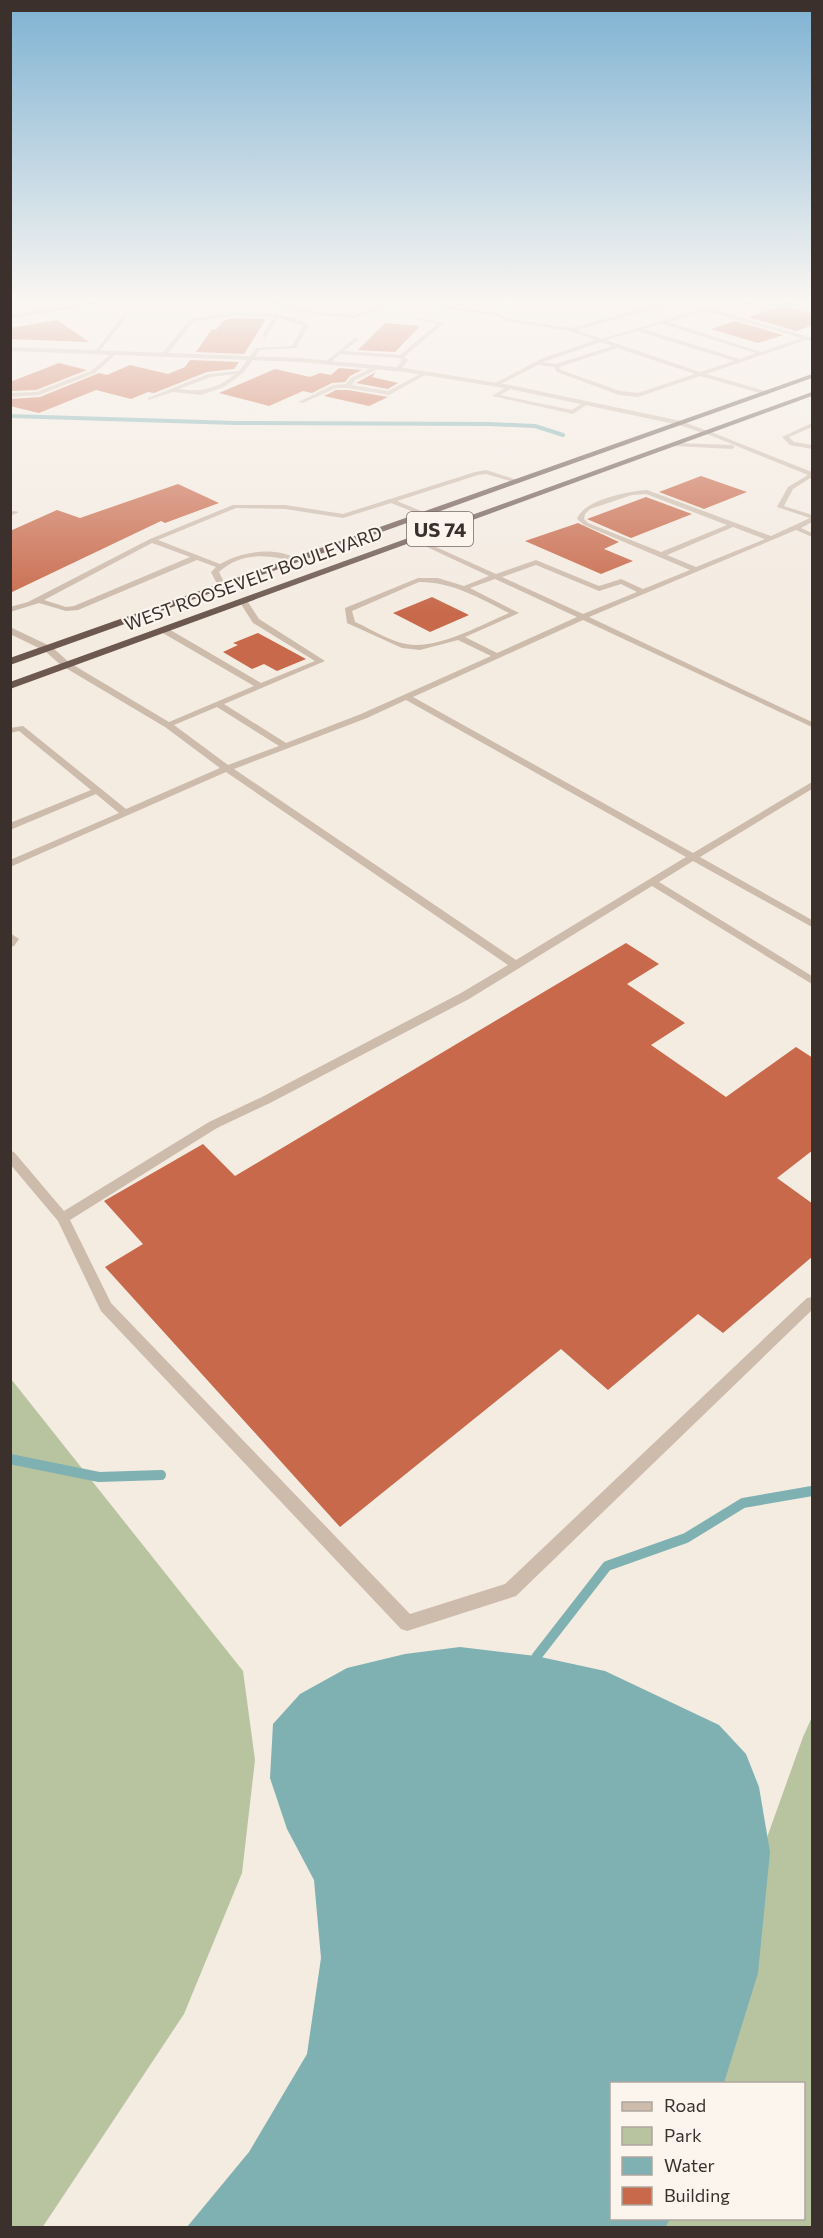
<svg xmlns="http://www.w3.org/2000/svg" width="823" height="2238" font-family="Commissioner,sans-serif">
<rect width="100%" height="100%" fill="#f4ebe1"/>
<g fill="#b8c4a0">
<polygon points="11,1379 243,1671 255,1760 242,1873 184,2014 42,2228 10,2227"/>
<polygon points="812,1717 812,2227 627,2228 631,2218 804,2218 804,2084 679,2083 803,1737"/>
</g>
<polygon fill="#7fb0b2" points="460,1647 536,1656 605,1671 719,1725 746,1754 759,1787 770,1852 758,1973 724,2083 612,2084 612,2218 670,2219 665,2228 187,2227 249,2152 307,2054 321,1958 314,1880 287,1829 270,1778 273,1724 300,1694 347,1668 405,1654"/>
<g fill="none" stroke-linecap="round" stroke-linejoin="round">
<polyline stroke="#7fb0b2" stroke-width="4" points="10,416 236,423 489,424 535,426 563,435"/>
<g stroke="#7fb0b2" stroke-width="10">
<polyline points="10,1459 99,1477 161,1475"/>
<polyline points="533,1665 537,1656 607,1566 686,1538 743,1503 812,1491"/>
</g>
</g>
<g fill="#c8694b">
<polygon points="783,306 813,314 813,325 796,331 748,317"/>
<polygon points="234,318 266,319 244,354 196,352 212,329 217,329 223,321"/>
<polygon points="57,320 89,342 10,339 10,328"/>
<polygon points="735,321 783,335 758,343 711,329"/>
<polygon points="385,323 420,326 395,352 358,350"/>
<polygon points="190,360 239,362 234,369 207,372 154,393 148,392 131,399 96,390 39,413 10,406 10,399 40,397 99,373 107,375 130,365 168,374 185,367"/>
<polygon points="59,363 87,370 36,390 10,391 10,382"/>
<polygon points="339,368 362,370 350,376 345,382 332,383 312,393 303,391 269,406 219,393 275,369 310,377 320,373 331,375"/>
<polygon points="376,372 372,377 398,383 388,389 356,383"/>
<polygon points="336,390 348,390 388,397 369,406 324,396"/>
<polygon points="701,476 747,492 704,509 659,492"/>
<polygon points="178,484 219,503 165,523 161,521 10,593 10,531 57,510 80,518"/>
<polygon points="646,497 692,514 631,538 587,519"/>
<polygon points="578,523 619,542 604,549 633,561 601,574 525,541"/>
<polygon points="432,597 469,615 430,632 393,613"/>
<polygon points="258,633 306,659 277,671 264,664 252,669 223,652 238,645 233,643"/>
<polygon points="626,943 659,964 627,984 685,1023 651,1045 726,1097 796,1047 813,1058 813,1150 777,1178 813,1204 813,1256 723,1333 698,1314 608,1390 561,1349 340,1527 105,1267 143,1244 104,1201 203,1144 235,1176"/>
</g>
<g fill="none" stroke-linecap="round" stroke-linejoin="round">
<g fill="#cdbbac" fill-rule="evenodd">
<polygon points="10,300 23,300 10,302"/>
<polygon points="45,300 49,300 53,312 49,311"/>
<polygon points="258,300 265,300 313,312 354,315 400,300 406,300 354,318 313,314"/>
<path d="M 446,300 L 452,300 L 446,304 L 447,306 L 496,313 L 509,319 L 571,328 L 669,302 L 671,304 L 576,330 L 601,339 L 707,308 L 809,337 L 812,339 L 812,341 L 806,340 L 706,374 L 769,392 L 767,395 L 700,376 L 638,397 L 619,395 L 557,372 L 554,367 L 538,365 L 497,386 L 495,383 L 543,358 L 596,340 L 570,331 L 508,321 L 495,315 L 443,308 L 441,303 ZM 707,311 L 801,338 L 761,352 L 668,322 ZM 662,324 L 756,353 L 740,359 L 643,329 ZM 637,331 L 734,361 L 700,372 L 606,340 ZM 601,342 L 613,346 L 556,364 L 543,362 ZM 617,348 L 695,374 L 638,393 L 620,391 L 561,370 L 559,367 Z"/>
<polygon points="728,300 783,301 812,309 812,311 783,303 744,304"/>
<path d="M 234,313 C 259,312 287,312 309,325 L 296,348 L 260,350 L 243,373 L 224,387 L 201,395 L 173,392 L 148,400 L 148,398 L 208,374 L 239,371 L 256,348 L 292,346 L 303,326 L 279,318 L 265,338 L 262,336 L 274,317 L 234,316 L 194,321 L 166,356 L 161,355 L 190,319 ZM 235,374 C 218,388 201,393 179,389 L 211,377 Z"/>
<polygon points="122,317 126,318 98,353 94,353"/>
<polygon points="414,317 444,323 404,357 408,360 401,370 396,369 402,360 400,358 340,354 330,363 325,362 356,337 358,340 344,351 400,355 437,324 414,319"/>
<polygon points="114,351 116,354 95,373 39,395 10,397 10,393 36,392 91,371"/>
<polygon points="378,365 380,368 355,380 352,385 388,391 424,372 429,373 389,395 348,388 336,388 303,403 298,402 333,385 346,384 351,378"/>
<polygon points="510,385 512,388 500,395 572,410 584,402 589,403 573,414 492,396"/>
<polygon points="812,423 812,427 789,437 794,442 812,445 812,449 790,445 782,437"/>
<path d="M 707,432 L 711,432 L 812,472 L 812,477 L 793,489 L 784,506 L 812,515 L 812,522 L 801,528 L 812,533 L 812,537 L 796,530 L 589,617 L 812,722 L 812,727 L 583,620 L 413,697 L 693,853 L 812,782 L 812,789 L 700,857 L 812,920 L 812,927 L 693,861 L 659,882 L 812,976 L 812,984 L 652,886 L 469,999 L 270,1103 L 217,1128 L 70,1220 L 111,1303 L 410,1614 L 505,1584 L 807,1298 L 812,1297 L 812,1310 L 516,1596 L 407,1631 L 401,1629 L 101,1311 L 58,1221 L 10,1164 L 10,1151 L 14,1152 L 64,1211 L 209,1122 L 262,1097 L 461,993 L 508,965 L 226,772 L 10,867 L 10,860 L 119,813 L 96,794 L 10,830 L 10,823 L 91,790 L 19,731 L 10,733 L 10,728 L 23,726 L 126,809 L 220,768 L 165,727 L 64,667 L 64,663 L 70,663 L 169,722 L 254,686 L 161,632 L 161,628 L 167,628 L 261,683 L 315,661 L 253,623 L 239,601 L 246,599 L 259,619 L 325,661 L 224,704 L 286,743 L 361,714 L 491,656 L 458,640 L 420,650 L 402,648 L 347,623 L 345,608 L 418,578 L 438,578 L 464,586 L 489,576 L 412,540 L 412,538 L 416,538 L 496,574 L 536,560 L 599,586 L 621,579 L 643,589 L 690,570 L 584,525 L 577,519 C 583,500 629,491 647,490 L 771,536 L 810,518 L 777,507 L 788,487 L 808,475 L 707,434 ZM 646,494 L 727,525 L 661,552 L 588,523 L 584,519 L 585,514 L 590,509 L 632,495 ZM 733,527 L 765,539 L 696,567 L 667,555 ZM 536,565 L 599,591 L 621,584 L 637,592 L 583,614 L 502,577 ZM 495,579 L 577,617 L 497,653 L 465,637 L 519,613 L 470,588 ZM 419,582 C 453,582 479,598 509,613 C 481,625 437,650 406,644 C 389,641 371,629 355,622 L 352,611 ZM 406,700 L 686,857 L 516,960 L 234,769 L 367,718 ZM 217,707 L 279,746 L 228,765 L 174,725 Z"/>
<polygon points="676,443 732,445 735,447 732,449 674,446"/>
<path d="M 486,470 L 520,481 L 517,483 L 486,474 L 478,475 L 397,501 L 426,513 L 427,514 L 424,516 L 391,503 L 343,518 L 285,509 L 236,508 L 158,540 L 220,564 C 242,551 276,546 299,560 L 295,562 C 268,554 241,552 219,572 L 226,586 L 225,588 L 219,588 L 211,572 L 216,567 L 197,560 L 78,610 L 66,611 L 39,603 L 10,612 L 10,607 L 28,602 L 150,539 L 233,505 L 285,505 L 343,514 L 475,472 ZM 152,543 L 190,557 L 74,606 L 66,607 L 44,600 Z"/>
<polygon points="14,511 19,512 10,516 10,512"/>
<polygon points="10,933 19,939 14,946 10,947"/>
</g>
<polygon fill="#cdbbac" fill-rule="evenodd" points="10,627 52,647 72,665 63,667 45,651 10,634"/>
<g fill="#cdbbac" fill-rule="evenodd">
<polygon points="106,300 120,300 10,319 10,315"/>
<polygon points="10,347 300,358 405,368 510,385 681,421 713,433 709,435 679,425 510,389 405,372 300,362 10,351"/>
</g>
<g fill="#6c584f" fill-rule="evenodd">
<polygon points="812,374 812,378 10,665 10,658"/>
<polygon points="812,392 812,396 10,689 10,682"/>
</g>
</g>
<linearGradient id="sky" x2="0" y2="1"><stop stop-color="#7eb2d2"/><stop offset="0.49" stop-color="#faf6f2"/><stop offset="1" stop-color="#faf6f2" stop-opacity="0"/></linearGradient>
<rect width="823" height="613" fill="url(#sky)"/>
<g text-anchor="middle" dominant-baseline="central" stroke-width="4.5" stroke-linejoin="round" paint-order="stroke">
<g font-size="18" fill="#3b302b" stroke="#fbf5ee">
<text transform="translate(253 578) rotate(-20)">WEST ROOSEVELT BOULEVARD</text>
</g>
<rect fill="#fbf5ee" stroke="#756b66" stroke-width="1.5" x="407" y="512" width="66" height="34" rx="4.5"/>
<g font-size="20" font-weight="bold" fill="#3b302b">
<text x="440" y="529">US 74</text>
</g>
</g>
<rect width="823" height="2238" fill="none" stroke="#3b302b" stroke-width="24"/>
<rect x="610" y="2082" width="195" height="138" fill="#fbf5ee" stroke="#aea6a0" stroke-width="1.5"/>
<rect x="622" y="2102" width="30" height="9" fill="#cdbbac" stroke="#aea6a0" stroke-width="1.5"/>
<text x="664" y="2112" font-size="18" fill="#3b302b">Road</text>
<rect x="622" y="2127" width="30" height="18" fill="#b8c4a0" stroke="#aea6a0" stroke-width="1.5"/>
<text x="664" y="2142" font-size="18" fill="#3b302b">Park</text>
<rect x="622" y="2157" width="30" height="18" fill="#7fb0b2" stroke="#aea6a0" stroke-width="1.5"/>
<text x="664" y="2172" font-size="18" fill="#3b302b">Water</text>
<rect x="622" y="2187" width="30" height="18" fill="#c8694b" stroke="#aea6a0" stroke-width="1.5"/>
<text x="664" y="2202" font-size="18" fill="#3b302b">Building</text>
</svg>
